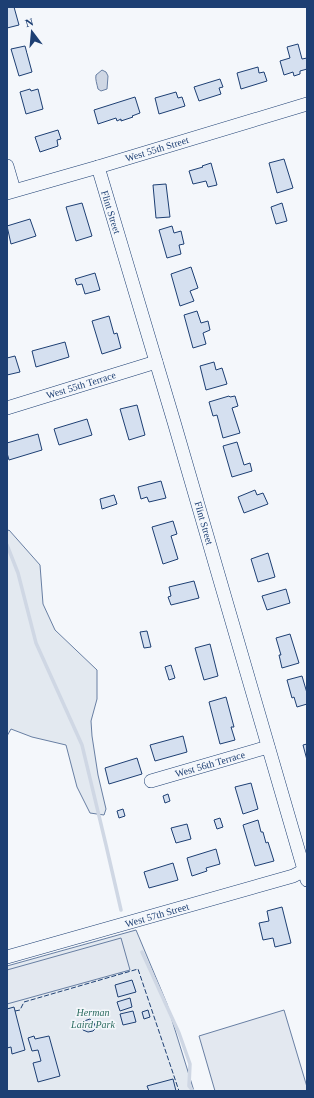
<svg xmlns="http://www.w3.org/2000/svg" width="314" height="1098" font-family="'Times New Roman',serif">
<rect width="100%" height="100%" fill="#f4f7fb"/>
<g fill="#e3e9f0" stroke="#687fa3">
<polygon points="9,530 40,565 43,604 55,630 97,670 97,699 91,721 92,736 98,775 106,809 104,815 90,813 77,787 66,745 32,737 11,729 7,736 7,531"/>
<polygon points="136,930 167,1004 194,1091 7,1091 7,966"/>
</g>
<g fill="#e3e8f0" stroke="#687fa3">
<polygon points="121,938 130,970 7,1004 7,970"/>
<polygon points="284,1010 307,1087 307,1091 215,1091 199,1036"/>
</g>
<path fill="#cfd7e4" stroke="#687fa3" d="M 102,70 L 106,72 L 108,76 L 107,89 L 101,91 L 98,89 C 97,84 95,79 96,75 Z"/>
<g fill="none" stroke-linecap="round" stroke-linejoin="round">
<g stroke="#cfd7e4" stroke-width="3.5">
<polyline points="7,545 18,573 36,643 82,745 106,845 121,910"/>
<polyline points="142,952 179,1033 190,1064 189,1086 193,1091"/>
</g>
</g>
<g fill="#d5e0f0" stroke="#1d3f73">
<polygon points="7,7 14,7 19,25 7,28"/>
<polygon points="298,44 302,59 307,58 307,69 300,71 300,74 294,76 293,72 284,75 280,61 290,58 287,47"/>
<polygon points="25,46 32,72 19,76 11,49"/>
<polygon points="258,67 259,73 264,72 267,81 241,89 237,73"/>
<polygon points="220,79 223,87 219,88 221,94 199,101 194,87"/>
<polygon points="30,89 31,91 38,89 43,109 26,114 20,92"/>
<polygon points="176,92 178,98 182,97 185,106 159,114 155,98"/>
<polygon points="135,97 140,113 132,116 133,117 121,121 121,119 117,121 116,118 98,124 94,110"/>
<polygon points="58,130 61,139 57,140 58,146 40,152 35,137"/>
<polygon points="284,159 293,188 277,193 269,163"/>
<polygon points="211,163 217,185 208,187 206,181 193,184 189,171 203,167 202,166"/>
<polygon points="166,184 170,217 156,218 153,185"/>
<polygon points="82,203 92,236 76,241 66,207"/>
<polygon points="282,203 287,221 276,224 271,207"/>
<polygon points="30,219 36,236 11,244 7,226"/>
<polygon points="172,226 174,233 181,231 184,244 179,245 181,254 167,258 159,230"/>
<polygon points="191,267 198,288 190,291 194,301 180,306 171,274"/>
<polygon points="95,273 100,290 85,294 82,284 77,285 75,279"/>
<polygon points="197,311 201,323 208,321 210,330 203,333 206,344 193,348 184,315"/>
<polygon points="109,316 114,334 117,333 121,348 102,354 92,321"/>
<polygon points="65,342 69,357 36,367 32,351"/>
<polygon points="15,356 20,372 7,375 7,358"/>
<polygon points="214,362 216,370 222,368 227,384 206,390 200,366"/>
<polygon points="229,396 230,397 235,396 238,406 232,408 240,433 223,438 217,415 213,416 209,402"/>
<polygon points="137,405 145,435 129,440 120,409"/>
<polygon points="87,419 92,435 59,445 54,429"/>
<polygon points="38,434 42,450 9,460 7,453 7,443"/>
<polygon points="237,442 244,465 250,463 252,471 232,477 223,446"/>
<polygon points="161,481 166,498 149,502 147,497 141,499 138,487"/>
<polygon points="255,490 257,495 263,493 268,504 244,513 238,497"/>
<polygon points="114,495 117,504 102,509 100,499"/>
<polygon points="173,521 177,534 171,536 178,559 163,564 152,527"/>
<polygon points="268,553 275,577 258,582 251,559"/>
<polygon points="194,581 199,598 171,605 168,597 171,596 169,587"/>
<polygon points="286,589 290,603 267,610 262,596"/>
<polygon points="147,631 151,647 144,648 140,632"/>
<polygon points="290,634 299,663 282,668 279,655 281,655 276,638"/>
<polygon points="210,644 218,676 204,680 195,648"/>
<polygon points="171,665 175,678 169,680 165,667"/>
<polygon points="302,676 307,693 307,704 297,707 294,697 292,698 287,680"/>
<polygon points="226,697 234,727 231,727 235,740 220,744 209,702"/>
<polygon points="183,736 187,752 155,761 150,745"/>
<polygon points="307,744 307,760 303,745"/>
<polygon points="137,758 142,774 109,784 105,768"/>
<polygon points="251,783 258,809 243,814 235,787"/>
<polygon points="168,794 170,801 165,803 163,796"/>
<polygon points="123,809 125,816 119,818 117,811"/>
<polygon points="220,818 223,827 217,829 214,820"/>
<polygon points="258,820 261,832 263,832 266,843 268,842 274,861 255,866 243,825"/>
<polygon points="187,824 191,839 176,843 171,828"/>
<polygon points="216,849 220,864 206,868 207,871 192,876 187,858"/>
<polygon points="173,863 178,880 149,888 144,872"/>
<polygon points="282,907 291,943 275,947 273,938 263,940 259,923 269,921 267,911"/>
<polygon points="132,980 136,992 118,997 115,985"/>
<polygon points="130,998 132,1007 120,1011 117,1002"/>
<polygon points="14,1007 25,1050 12,1054 11,1047 7,1048 7,1009"/>
<polygon points="148,1010 150,1017 144,1019 142,1012"/>
<polygon points="133,1011 136,1022 123,1025 120,1014"/>
<polygon points="90,1019 94,1023 96,1028 93,1031 88,1032 83,1030 82,1025 84,1021"/>
<polygon points="34,1036 35,1039 49,1036 60,1076 38,1082 33,1063 41,1061 38,1050 32,1051 28,1038"/>
<polygon points="173,1079 176,1091 149,1091 147,1086"/>
</g>
<g fill="none" stroke-linecap="round" stroke-linejoin="round">
<defs>
<g id="minor">
<polyline points="7,166 14,190"/>
<polyline points="98,167 174,422 307,880"/>
<polyline points="7,193 98,167 307,104"/>
<polyline points="7,408 156,362"/>
<polyline points="151,781 268,747"/>
<polyline points="7,957 293,876 307,869"/>
</g>
</defs>
<use href="#minor" stroke="#1d3f73" stroke-width="14"/>
<use href="#minor" stroke="#f4f7fb" stroke-width="13"/>
<polyline stroke="#1d3f73" stroke-width="1" stroke-dasharray="5 2" stroke-linecap="butt" points="15,1011 20,1010 24,1002 138,969 179,1091"/>
</g>
<g text-anchor="middle" dominant-baseline="central" stroke-width="3" stroke-linejoin="round" paint-order="stroke">
<g font-size="10" fill="#1d3f73" stroke="#f4f7fb">
<text transform="translate(157 149) rotate(-17)">West 55th Street</text>
<text transform="translate(111 212) rotate(73)">Flint Street</text>
<text transform="translate(81 385) rotate(-17)">West 55th Terrace</text>
<text transform="translate(204 523) rotate(74)">Flint Street</text>
<text transform="translate(210 764) rotate(-16)">West 56th Terrace</text>
<text transform="translate(157 915) rotate(-16)">West 57th Street</text>
</g>
<g font-size="10" font-style="italic" fill="#2c6c60" stroke="#f4f7fb">
<text x="93" y="1012">Herman<tspan x="93" dy="12">Laird Park</tspan></text>
</g>
</g>
<rect width="314" height="1098" fill="none" stroke="#1d3f73" stroke-width="16"/>
<g transform="translate(32 32) rotate(344)" stroke="#f4f7fb" stroke-width="3" paint-order="stroke">
<path d="M0-3L7 15L0 10L-7 15Z" fill="#1d3f73"/>
<text y="-6" font-size="11" font-weight="bold" text-anchor="middle" fill="#1d3f73">N</text>
</g>
</svg>
